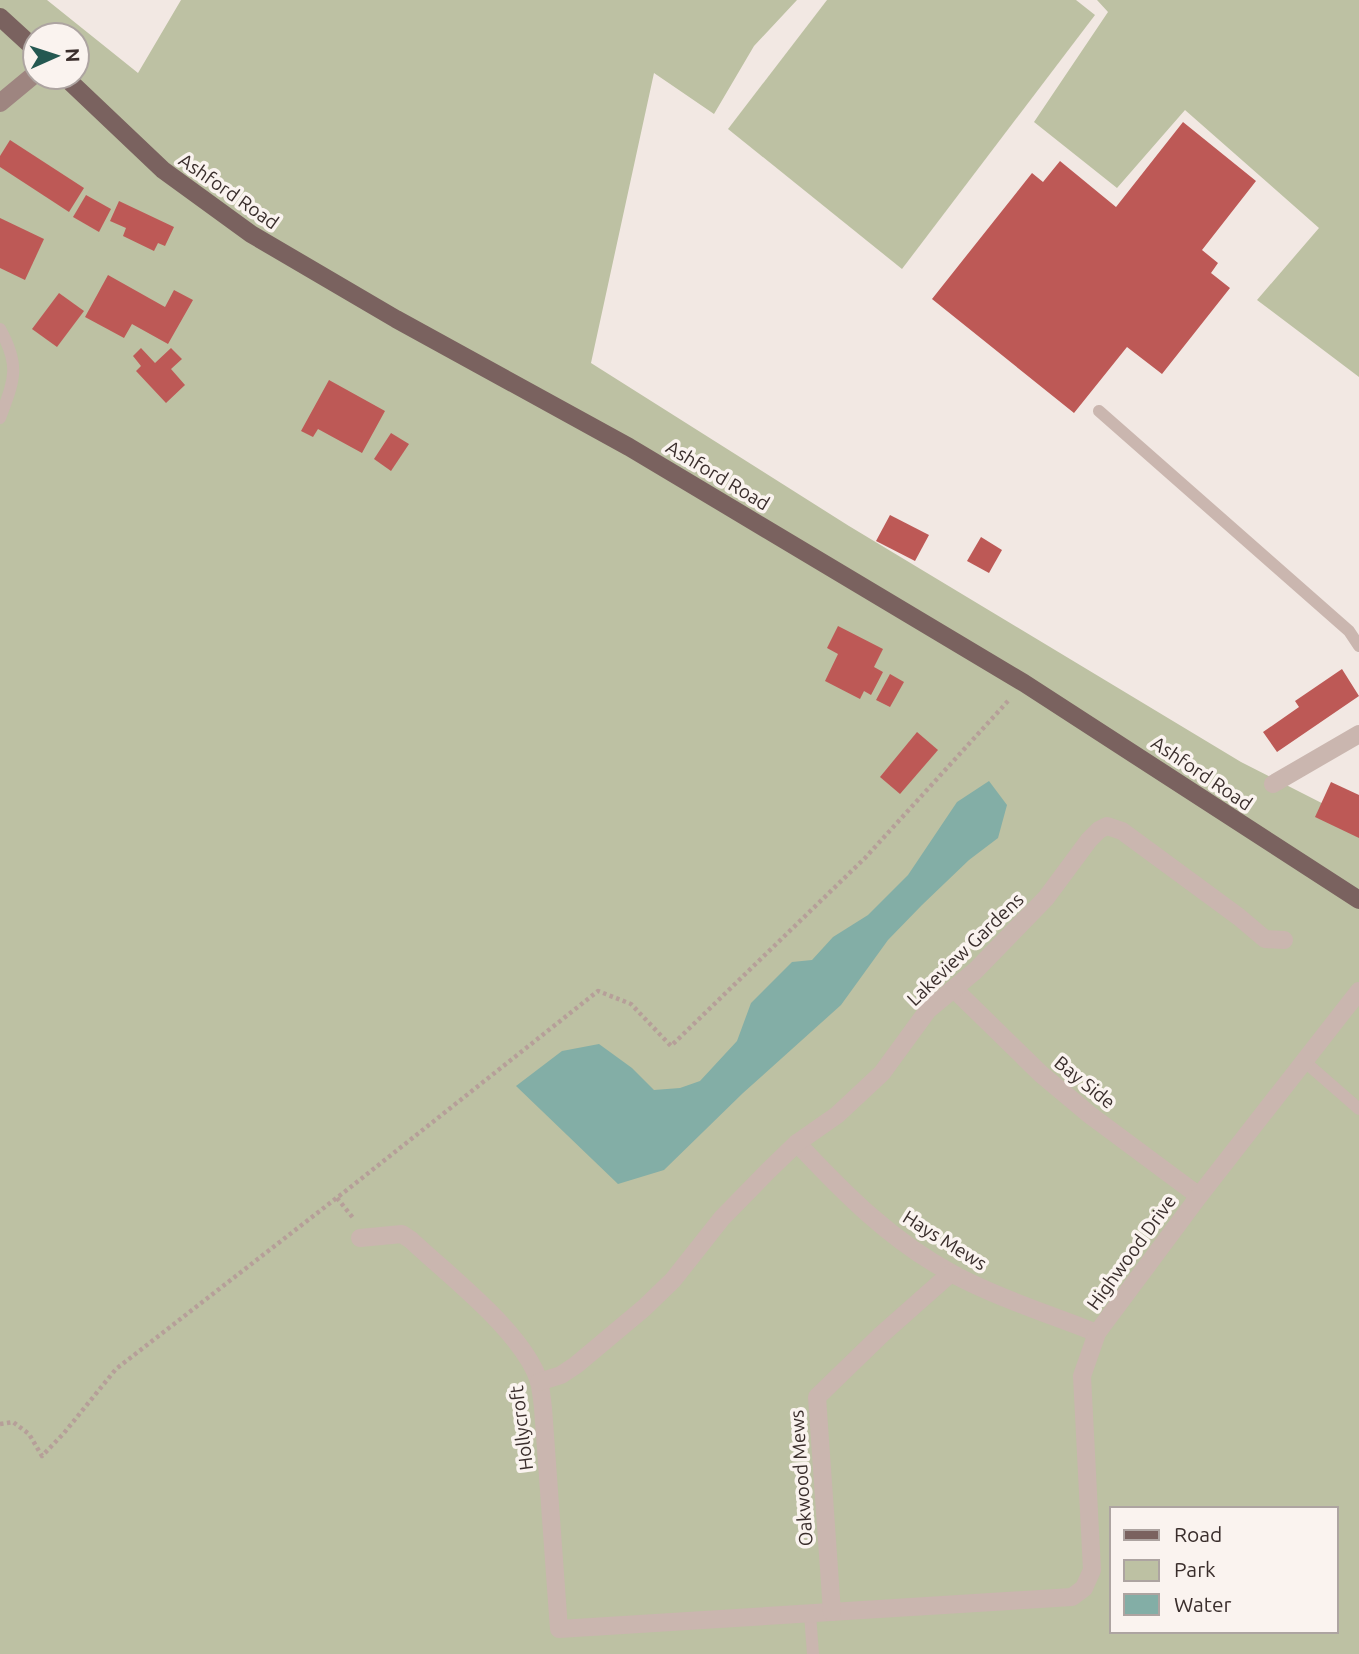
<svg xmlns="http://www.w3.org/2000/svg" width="1359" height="1654" font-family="Ubuntu,sans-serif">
<rect width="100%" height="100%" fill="#f2e8e3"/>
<g fill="#bdc1a3" fill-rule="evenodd">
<path d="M 0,0 L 47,0 L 138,73 L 181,0 L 797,0 L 754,46 L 714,114 L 654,73 L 591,363 L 849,526 L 1241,762 L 1359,822 L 1359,1654 L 0,1654 ZM 35,35 L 77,35 L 77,77 L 35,77 ZM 1112,1509 L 1336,1509 L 1336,1631 L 1112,1631 Z"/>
<polygon points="827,0 1076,0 1095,15 902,269 728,129"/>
<polygon points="1097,0 1359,0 1359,377 1257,300 1319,228 1185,110 1117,188 1034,122 1108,12"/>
</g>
<polygon fill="#83aea6" points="989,781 1007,805 998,838 969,860 922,905 888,940 841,1005 743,1093 664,1170 618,1184 516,1086 562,1051 599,1044 632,1068 654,1090 680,1088 700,1081 737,1041 751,1003 792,962 812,960 833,937 868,915 908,875 957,802"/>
<g fill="#bd5956">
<polygon points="1183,122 1256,181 1202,250 1218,263 1211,273 1230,288 1162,374 1127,347 1074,413 932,299 1032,173 1043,182 1060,161 1116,207"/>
<polygon points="10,140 84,188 69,212 0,167 0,156"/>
<polygon points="86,195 111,209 99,232 73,217"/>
<polygon points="119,201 174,227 165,246 158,243 154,251 123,236 126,228 110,221"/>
<polygon points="0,218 44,239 25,280 0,268"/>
<polygon points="108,275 165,307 174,290 193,300 168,344 132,324 124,338 85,317"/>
<polygon points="59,293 84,311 57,347 32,329"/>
<polygon points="141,348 155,363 171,348 182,359 171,369 185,385 166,403 136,371 141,366 133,356"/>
<polygon points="329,380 385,411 362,453 318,429 313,437 301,431"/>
<polygon points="391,433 409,444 391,471 374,459"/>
<polygon points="890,515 929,535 915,561 876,541"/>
<polygon points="981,537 1002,550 989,573 967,561"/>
<polygon points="838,626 883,649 874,667 883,672 871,695 864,691 860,699 825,681 838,654 827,648"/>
<polygon points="1342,669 1359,696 1277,752 1263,732 1299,707 1295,701"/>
<polygon points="890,674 904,682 890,707 876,700"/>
<polygon points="917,732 938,750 900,794 880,777"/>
<polygon points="1331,782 1359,795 1359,838 1315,817"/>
</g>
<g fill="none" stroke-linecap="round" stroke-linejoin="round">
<g stroke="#b69f99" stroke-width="4.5" stroke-dasharray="3.5 3.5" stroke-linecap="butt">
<polyline points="337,1198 354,1219"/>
<polyline points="0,1424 13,1422 29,1434 42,1456 64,1433 116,1369 352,1186 598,991 631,1004 671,1046 865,858 1008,701"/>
</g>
<g stroke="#cab6af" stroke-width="12">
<path d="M 0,329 C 21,367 14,380 0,418"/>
<polyline points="1099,411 1349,631 1359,646"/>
<polyline points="1304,1061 1359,1109"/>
<polyline points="810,1614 813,1654"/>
</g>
<g stroke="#cab6af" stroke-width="18">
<polyline points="1273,784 1359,734"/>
<polyline points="954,989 1041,1074 1090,1115 1199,1196"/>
<path d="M 797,1143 C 844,1193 891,1241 953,1274 C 998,1298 1049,1314 1097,1333"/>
<path d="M 360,1238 L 402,1234 L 411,1240 C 449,1276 523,1332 539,1381 C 541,1390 542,1399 543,1408 L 559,1629 L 1072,1597 L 1084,1588 L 1092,1570 L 1082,1376 L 1097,1333 L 1199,1196 L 1359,991"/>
<polyline points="539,1382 561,1375 576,1365 644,1308 673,1280 722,1218 769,1170 797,1143 837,1115 882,1073 928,1010 975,971 1046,898 1089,840 1099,830 1107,826 1122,831 1239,917 1265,939 1284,940"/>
<polyline points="832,1612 817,1397 881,1335 951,1273"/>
</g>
<polyline stroke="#9e8580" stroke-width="18" points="0,103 35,74"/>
<g stroke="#7a625f" stroke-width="18">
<polyline points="0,17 35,49"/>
<polyline points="65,77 163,170 251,234 396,319 629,447 1024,683 1359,900"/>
</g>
</g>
<g text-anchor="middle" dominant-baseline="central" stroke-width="7" stroke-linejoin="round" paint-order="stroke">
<g font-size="19" fill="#3a2e2c" stroke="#faf3ef">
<text transform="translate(229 191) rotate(35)">Ashford Road</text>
<text transform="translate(718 475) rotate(31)">Ashford Road</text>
<text transform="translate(1202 773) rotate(34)">Ashford Road</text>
<text transform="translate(965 949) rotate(-44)">Lakeview Gardens</text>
<text transform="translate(1085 1082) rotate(39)">Bay Side</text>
<text transform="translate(945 1240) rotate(32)">Hays Mews</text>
<text transform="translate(1131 1252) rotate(-54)">Highwood Drive</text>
<text transform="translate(521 1428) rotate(-97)">Hollycroft</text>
<text transform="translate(801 1478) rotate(-94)">Oakwood Mews</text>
</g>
</g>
<rect x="1110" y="1507" width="228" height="126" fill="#faf3ef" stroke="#ada4a1" stroke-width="2"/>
<rect x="1124" y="1530" width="35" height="10" fill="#7a625f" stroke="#ada4a1" stroke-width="2"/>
<text x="1174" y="1542" font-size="21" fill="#3a2e2c">Road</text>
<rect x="1124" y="1560" width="35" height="21" fill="#bdc1a3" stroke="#ada4a1" stroke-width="2"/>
<text x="1174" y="1577" font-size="21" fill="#3a2e2c">Park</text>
<rect x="1124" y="1594" width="35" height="21" fill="#83aea6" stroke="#ada4a1" stroke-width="2"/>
<text x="1174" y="1612" font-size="21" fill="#3a2e2c">Water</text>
<g transform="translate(56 56) rotate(87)"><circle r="33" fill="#faf3ef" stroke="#ada4a1" stroke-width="2"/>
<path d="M0-5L12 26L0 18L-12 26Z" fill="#245851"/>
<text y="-10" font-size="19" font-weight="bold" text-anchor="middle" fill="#3a2e2c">N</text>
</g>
</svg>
